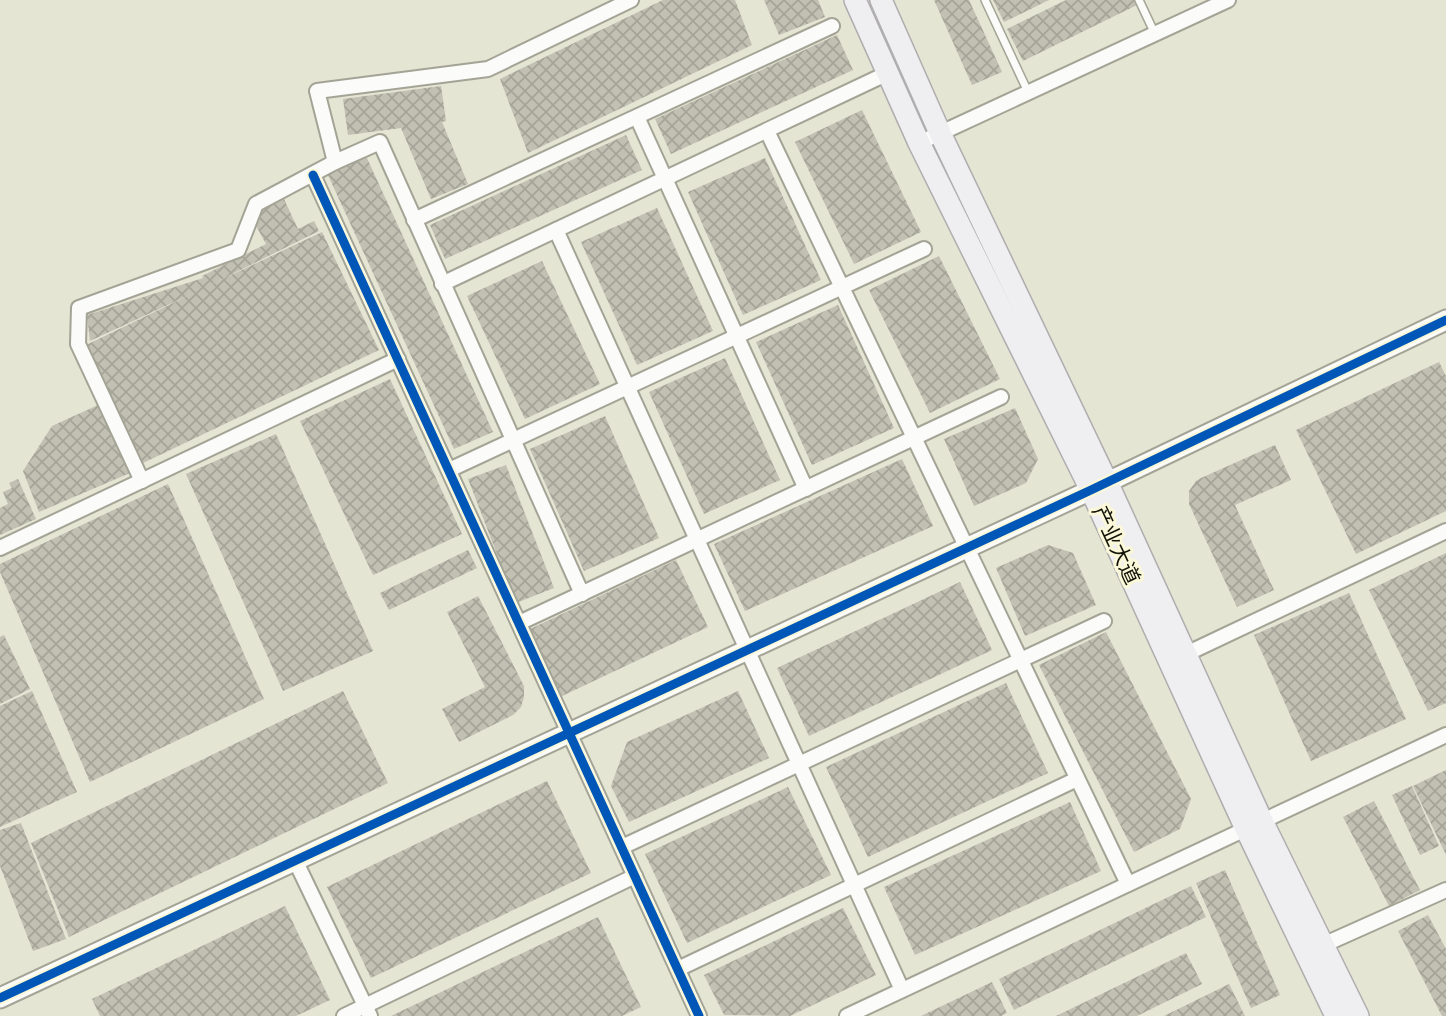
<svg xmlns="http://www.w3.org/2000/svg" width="1446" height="1016" font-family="Jost,'Noto Sans SC',sans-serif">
<defs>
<pattern id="building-cross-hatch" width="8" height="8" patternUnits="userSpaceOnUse" patternTransform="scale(1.75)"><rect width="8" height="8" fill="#c1c0b3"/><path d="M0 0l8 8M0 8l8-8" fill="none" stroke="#a5a498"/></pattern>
</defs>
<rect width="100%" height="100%" fill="#e5e5d4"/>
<g fill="url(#building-cross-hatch)">
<polygon points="663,0 735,0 752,45 528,153 500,79"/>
<polygon points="764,0 818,0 825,17 779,35"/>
<polygon points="934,0 969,0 1002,72 972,85"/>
<polygon points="993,0 1049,0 1004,22"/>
<polygon points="1066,0 1134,0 1137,5 1023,61 1007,29"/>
<polygon points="837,35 853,70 671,154 655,119"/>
<polygon points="441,86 446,121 442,122 468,184 431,199 401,128 348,135 343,99"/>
<polygon points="862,110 921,232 854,264 795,142"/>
<polygon points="626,135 642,170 445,259 430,225"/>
<polygon points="366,156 493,432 454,449 327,173"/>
<polygon points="765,158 821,280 743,315 688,192"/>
<polygon points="284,199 298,229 314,221 319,231 212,284 322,232 379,350 141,464 84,346 198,291 90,341 87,315 203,278 202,276 266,244 254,222 260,211"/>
<polygon points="657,208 713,331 637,365 581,242"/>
<polygon points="939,256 1000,379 930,413 869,290"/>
<polygon points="542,261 600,384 525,419 467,296"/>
<polygon points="838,305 894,428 812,465 756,342"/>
<polygon points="725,358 780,480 704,514 649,392"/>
<polygon points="1439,362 1446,376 1446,511 1356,554 1296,430"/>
<polygon points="390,379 462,534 373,575 300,421"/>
<polygon points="98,405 130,473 39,512 23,471 52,426"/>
<polygon points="1015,408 1038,459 1026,483 974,506 944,439"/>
<polygon points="605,416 659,538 584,571 530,449"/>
<polygon points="276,434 373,651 283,691 186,474"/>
<polygon points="1275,445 1291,480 1235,505 1274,590 1237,607 1189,504 1189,491 1196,481 1201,478"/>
<polygon points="902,459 933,526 745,611 714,544"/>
<polygon points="506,465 554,588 516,603 468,479"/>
<polygon points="18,479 36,519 0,535 0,508 8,504 3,492 12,488 9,483"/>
<polygon points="168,484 264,699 90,782 0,572 0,564"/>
<polygon points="1048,545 1073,553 1096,605 1025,636 996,568"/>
<polygon points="468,550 477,568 389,610 380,593"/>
<polygon points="1446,553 1446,703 1428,711 1369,590"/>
<polygon points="676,560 708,627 560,697 528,630"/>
<polygon points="960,582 992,650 809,736 777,668"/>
<polygon points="1349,593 1406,719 1311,761 1254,635"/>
<polygon points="478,596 524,686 524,697 521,707 513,715 459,742 442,709 485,687 447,612"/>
<polygon points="1106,632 1191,799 1180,829 1134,852 1039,665"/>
<polygon points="4,635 30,689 0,704 0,637"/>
<polygon points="1006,683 1048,773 868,857 826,767"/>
<polygon points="32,691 77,792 0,827 0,706"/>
<polygon points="343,691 388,783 69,937 31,843"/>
<polygon points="738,691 769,758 629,822 611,786 627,742"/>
<polygon points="1446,770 1446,855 1413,786"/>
<polygon points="547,781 591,873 371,978 327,887"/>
<polygon points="1412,786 1439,846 1420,855 1392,795"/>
<polygon points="788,787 831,875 687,943 645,854"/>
<polygon points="1374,801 1420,890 1389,906 1343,817"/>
<polygon points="1070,802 1101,871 915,955 884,887"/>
<polygon points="21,823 66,939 33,951 0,866 0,830"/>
<polygon points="1225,870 1280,995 1251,1008 1196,883"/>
<polygon points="1191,886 1206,917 1014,1010 999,979"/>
<polygon points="285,906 330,1000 296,1016 100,1016 92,999"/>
<polygon points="843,908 876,975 790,1016 724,1015 704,975"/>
<polygon points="1428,915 1446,949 1446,1016 1442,1016 1398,931"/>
<polygon points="598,917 641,1007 622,1016 391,1016"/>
<polygon points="1186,953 1202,984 1137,1016 1056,1016"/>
<polygon points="992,982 1007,1013 1001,1016 921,1016"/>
<polygon points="1229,984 1245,1016 1164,1016"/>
</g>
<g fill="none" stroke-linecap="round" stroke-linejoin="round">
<defs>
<g id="lane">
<polyline points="985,0 1028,92"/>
<polyline points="1139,0 1155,34"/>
</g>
<g id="street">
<polyline points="637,117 806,489"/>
<polyline points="767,131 1128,884"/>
<polyline points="919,143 1228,0"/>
<polyline points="335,162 380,142 582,594"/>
<polyline points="313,175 699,1016"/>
<polyline points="414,220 832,26"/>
<polyline points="556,230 902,990"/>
<polyline points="442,284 888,73"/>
<polyline points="449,470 924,249"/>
<polyline points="142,481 78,344 79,308 238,250 256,204 335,162 317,91 488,69 631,0"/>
<polyline points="0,548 398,359"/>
<polyline points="519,623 1001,397"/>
<polyline points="1186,654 1446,531"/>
<polyline points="622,847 1104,621"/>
<polyline points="295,860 370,1016"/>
<polyline points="1323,945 1446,890"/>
<polyline points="678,969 1077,779"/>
<polyline points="344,1016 635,876"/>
<polyline points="847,1016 1446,735"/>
</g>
<polyline id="secondary" points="0,998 1091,490 1446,320"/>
<g id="primary">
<polyline points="855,0 919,143 1091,490 1246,829 1336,1016"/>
<polyline points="881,0 940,133 1107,482 1262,821 1358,1016"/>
</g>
</defs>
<use href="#lane" stroke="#a4a496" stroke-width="10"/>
<use href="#street" stroke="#a4a496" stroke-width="18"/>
<use href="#secondary" stroke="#a4a496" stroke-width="23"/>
<use href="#primary" stroke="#afadae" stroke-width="24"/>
<use href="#lane" stroke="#fbfbf9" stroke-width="7"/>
<use href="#street" stroke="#fbfbf9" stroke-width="14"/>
<use href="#secondary" stroke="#fbfbf9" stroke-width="19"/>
<use href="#primary" stroke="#efeef1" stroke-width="21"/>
<defs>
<g id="cycleway">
<polyline points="313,175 699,1016"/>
<polyline points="0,998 1091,490 1446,320"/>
</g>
</defs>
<use href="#cycleway" stroke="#faf8d9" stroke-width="13"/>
<use href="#cycleway" stroke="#0057b8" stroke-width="9"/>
</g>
<g text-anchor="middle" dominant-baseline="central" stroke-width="6" stroke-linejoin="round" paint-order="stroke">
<g font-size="21" fill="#131208" stroke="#faf8d9">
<text transform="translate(1116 545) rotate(65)">产业大道</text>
</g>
</g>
</svg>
